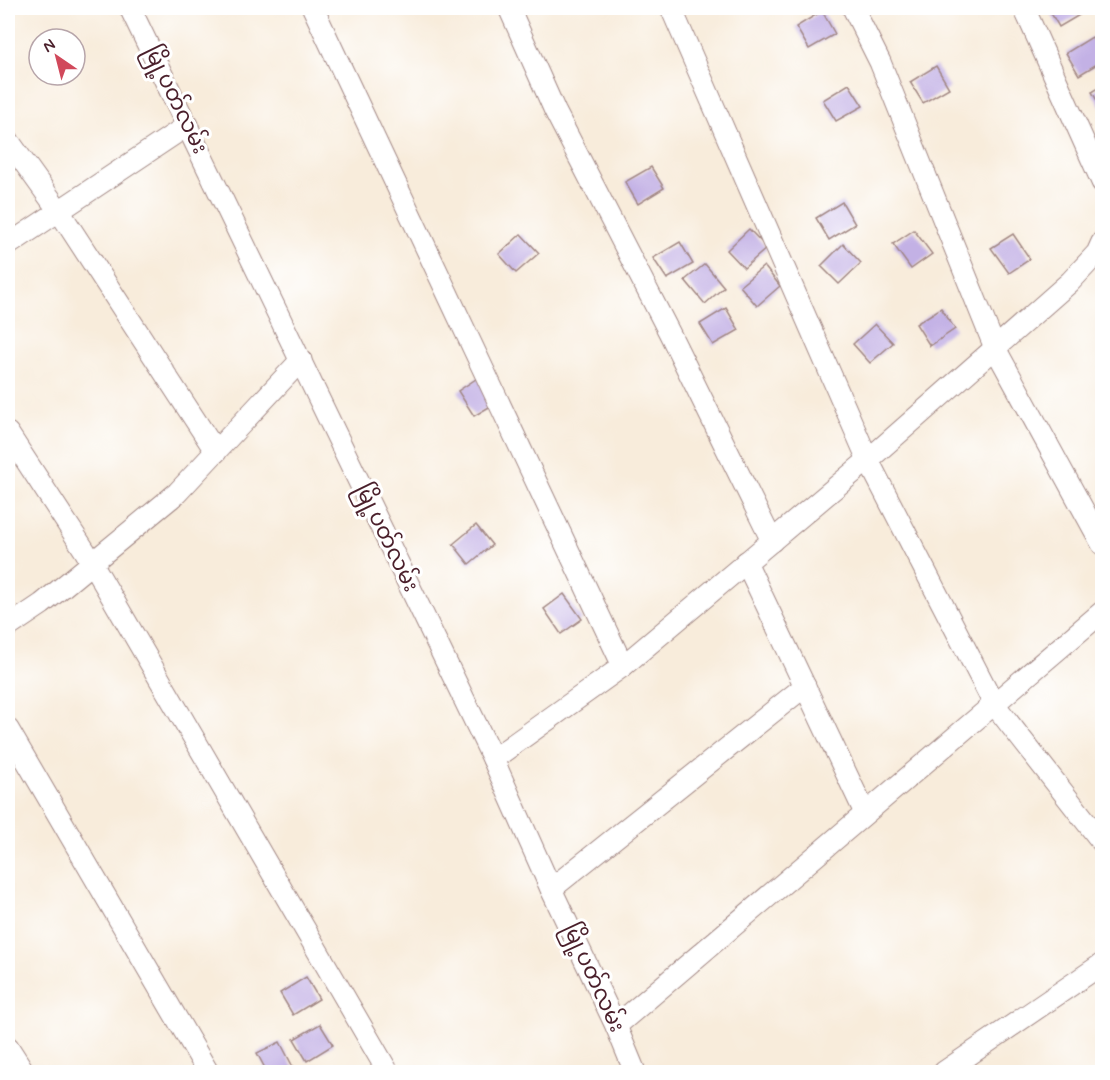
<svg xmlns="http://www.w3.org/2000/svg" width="1110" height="1080" font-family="Mynerve,'Noto Sans Myanmar',sans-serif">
<rect width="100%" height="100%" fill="#fff"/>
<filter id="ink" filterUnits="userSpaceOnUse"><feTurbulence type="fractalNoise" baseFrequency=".0167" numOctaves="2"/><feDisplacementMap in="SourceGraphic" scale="12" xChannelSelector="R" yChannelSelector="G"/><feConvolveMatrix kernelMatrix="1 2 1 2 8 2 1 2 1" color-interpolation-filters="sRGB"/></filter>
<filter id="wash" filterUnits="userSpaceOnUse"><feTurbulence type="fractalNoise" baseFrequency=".008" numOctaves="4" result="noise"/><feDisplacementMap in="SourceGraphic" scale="24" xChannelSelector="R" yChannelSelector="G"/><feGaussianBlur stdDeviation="1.35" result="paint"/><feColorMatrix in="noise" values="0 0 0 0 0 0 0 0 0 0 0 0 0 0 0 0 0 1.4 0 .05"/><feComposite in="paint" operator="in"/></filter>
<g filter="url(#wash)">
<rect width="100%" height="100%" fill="#f8ecdb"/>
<g id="blocks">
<g fill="#c3b1e5">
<polygon points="1048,8 1083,8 1086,11 1059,27"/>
<polygon points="822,11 835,34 809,49 796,27"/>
<polygon points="1092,37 1102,55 1102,61 1079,75 1066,53"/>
<polygon points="936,66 949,88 923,103 910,82"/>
<polygon points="849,84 863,106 836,121 823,100"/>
<polygon points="1102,86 1102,109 1092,92"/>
<polygon points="651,167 664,188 638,204 625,182"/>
<polygon points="842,202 855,224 829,240 816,218"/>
<polygon points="749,229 767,248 744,268 727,250"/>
<polygon points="914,230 932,254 911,269 893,244"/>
<polygon points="521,234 539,253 516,273 499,254"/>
<polygon points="1013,234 1030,259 1009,273 991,248"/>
<polygon points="680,242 693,264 667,279 653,258"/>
<polygon points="843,244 861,263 839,284 821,266"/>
<polygon points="705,264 724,287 705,304 685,280"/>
<polygon points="764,266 780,286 757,306 740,286"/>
<polygon points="726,308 739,330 713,345 700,324"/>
<polygon points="941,308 955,329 930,346 916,324"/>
<polygon points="875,324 893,343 870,363 853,344"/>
<polygon points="479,377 496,403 474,416 458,391"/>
<polygon points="476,525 492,545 469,564 453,544"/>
<polygon points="564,594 582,619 561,634 544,609"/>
<polygon points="306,977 319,999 293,1015 280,993"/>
<polygon points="320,1024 333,1045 307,1061 294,1039"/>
<polygon points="280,1042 294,1069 287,1072 267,1072 257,1053"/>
</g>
</g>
</g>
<g filter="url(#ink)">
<use href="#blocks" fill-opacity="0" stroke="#a18683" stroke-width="1.5"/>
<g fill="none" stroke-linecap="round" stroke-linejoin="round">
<defs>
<g id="minor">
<polyline points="130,8 493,759 551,889 616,1026 635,1072"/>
<polyline points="313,8 623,666"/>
<polyline points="509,8 555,111 669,332 772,541"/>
<polyline points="671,8 868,460 994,704 1102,842"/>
<polyline points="853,8 880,62 995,348 1102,544"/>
<polyline points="1024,8 1102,182"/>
<polyline points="8,140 59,211 216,452"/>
<polyline points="8,245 188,125"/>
<polyline points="8,433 85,551 388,1072"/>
<polyline points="746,562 865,813"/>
<polyline points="8,627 42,604 177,493 301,360"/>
<polyline points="8,729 208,1072"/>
<polyline points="493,759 623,666 868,460 1070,282 1097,253 1102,242"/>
<polyline points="551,889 805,686"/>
<polyline points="616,1026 1102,612"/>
<polyline points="8,1047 24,1072"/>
<polyline points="944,1072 1102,964"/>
</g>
</defs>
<use href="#minor" stroke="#a18683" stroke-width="23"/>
<use href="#minor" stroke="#fff" stroke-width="21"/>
</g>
</g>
<g text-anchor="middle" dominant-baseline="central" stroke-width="6" stroke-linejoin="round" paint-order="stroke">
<g font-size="22" fill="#4a1f2b" stroke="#fff">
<text transform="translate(175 100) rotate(64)">မြို့ပတ်လမ်း</text>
<text transform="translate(386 538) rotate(64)">မြို့ပတ်လမ်း</text>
<text transform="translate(593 978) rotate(65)">မြို့ပတ်လမ်း</text>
</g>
</g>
<rect width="1110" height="1080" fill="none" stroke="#fff" stroke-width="30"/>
<g transform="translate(57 57) rotate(325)"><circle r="28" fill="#ffffff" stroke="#b7a5aa" stroke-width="1.5"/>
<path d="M0-4.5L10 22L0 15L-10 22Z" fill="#d1495b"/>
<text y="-9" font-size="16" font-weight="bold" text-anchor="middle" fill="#4a1f2b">N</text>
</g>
</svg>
